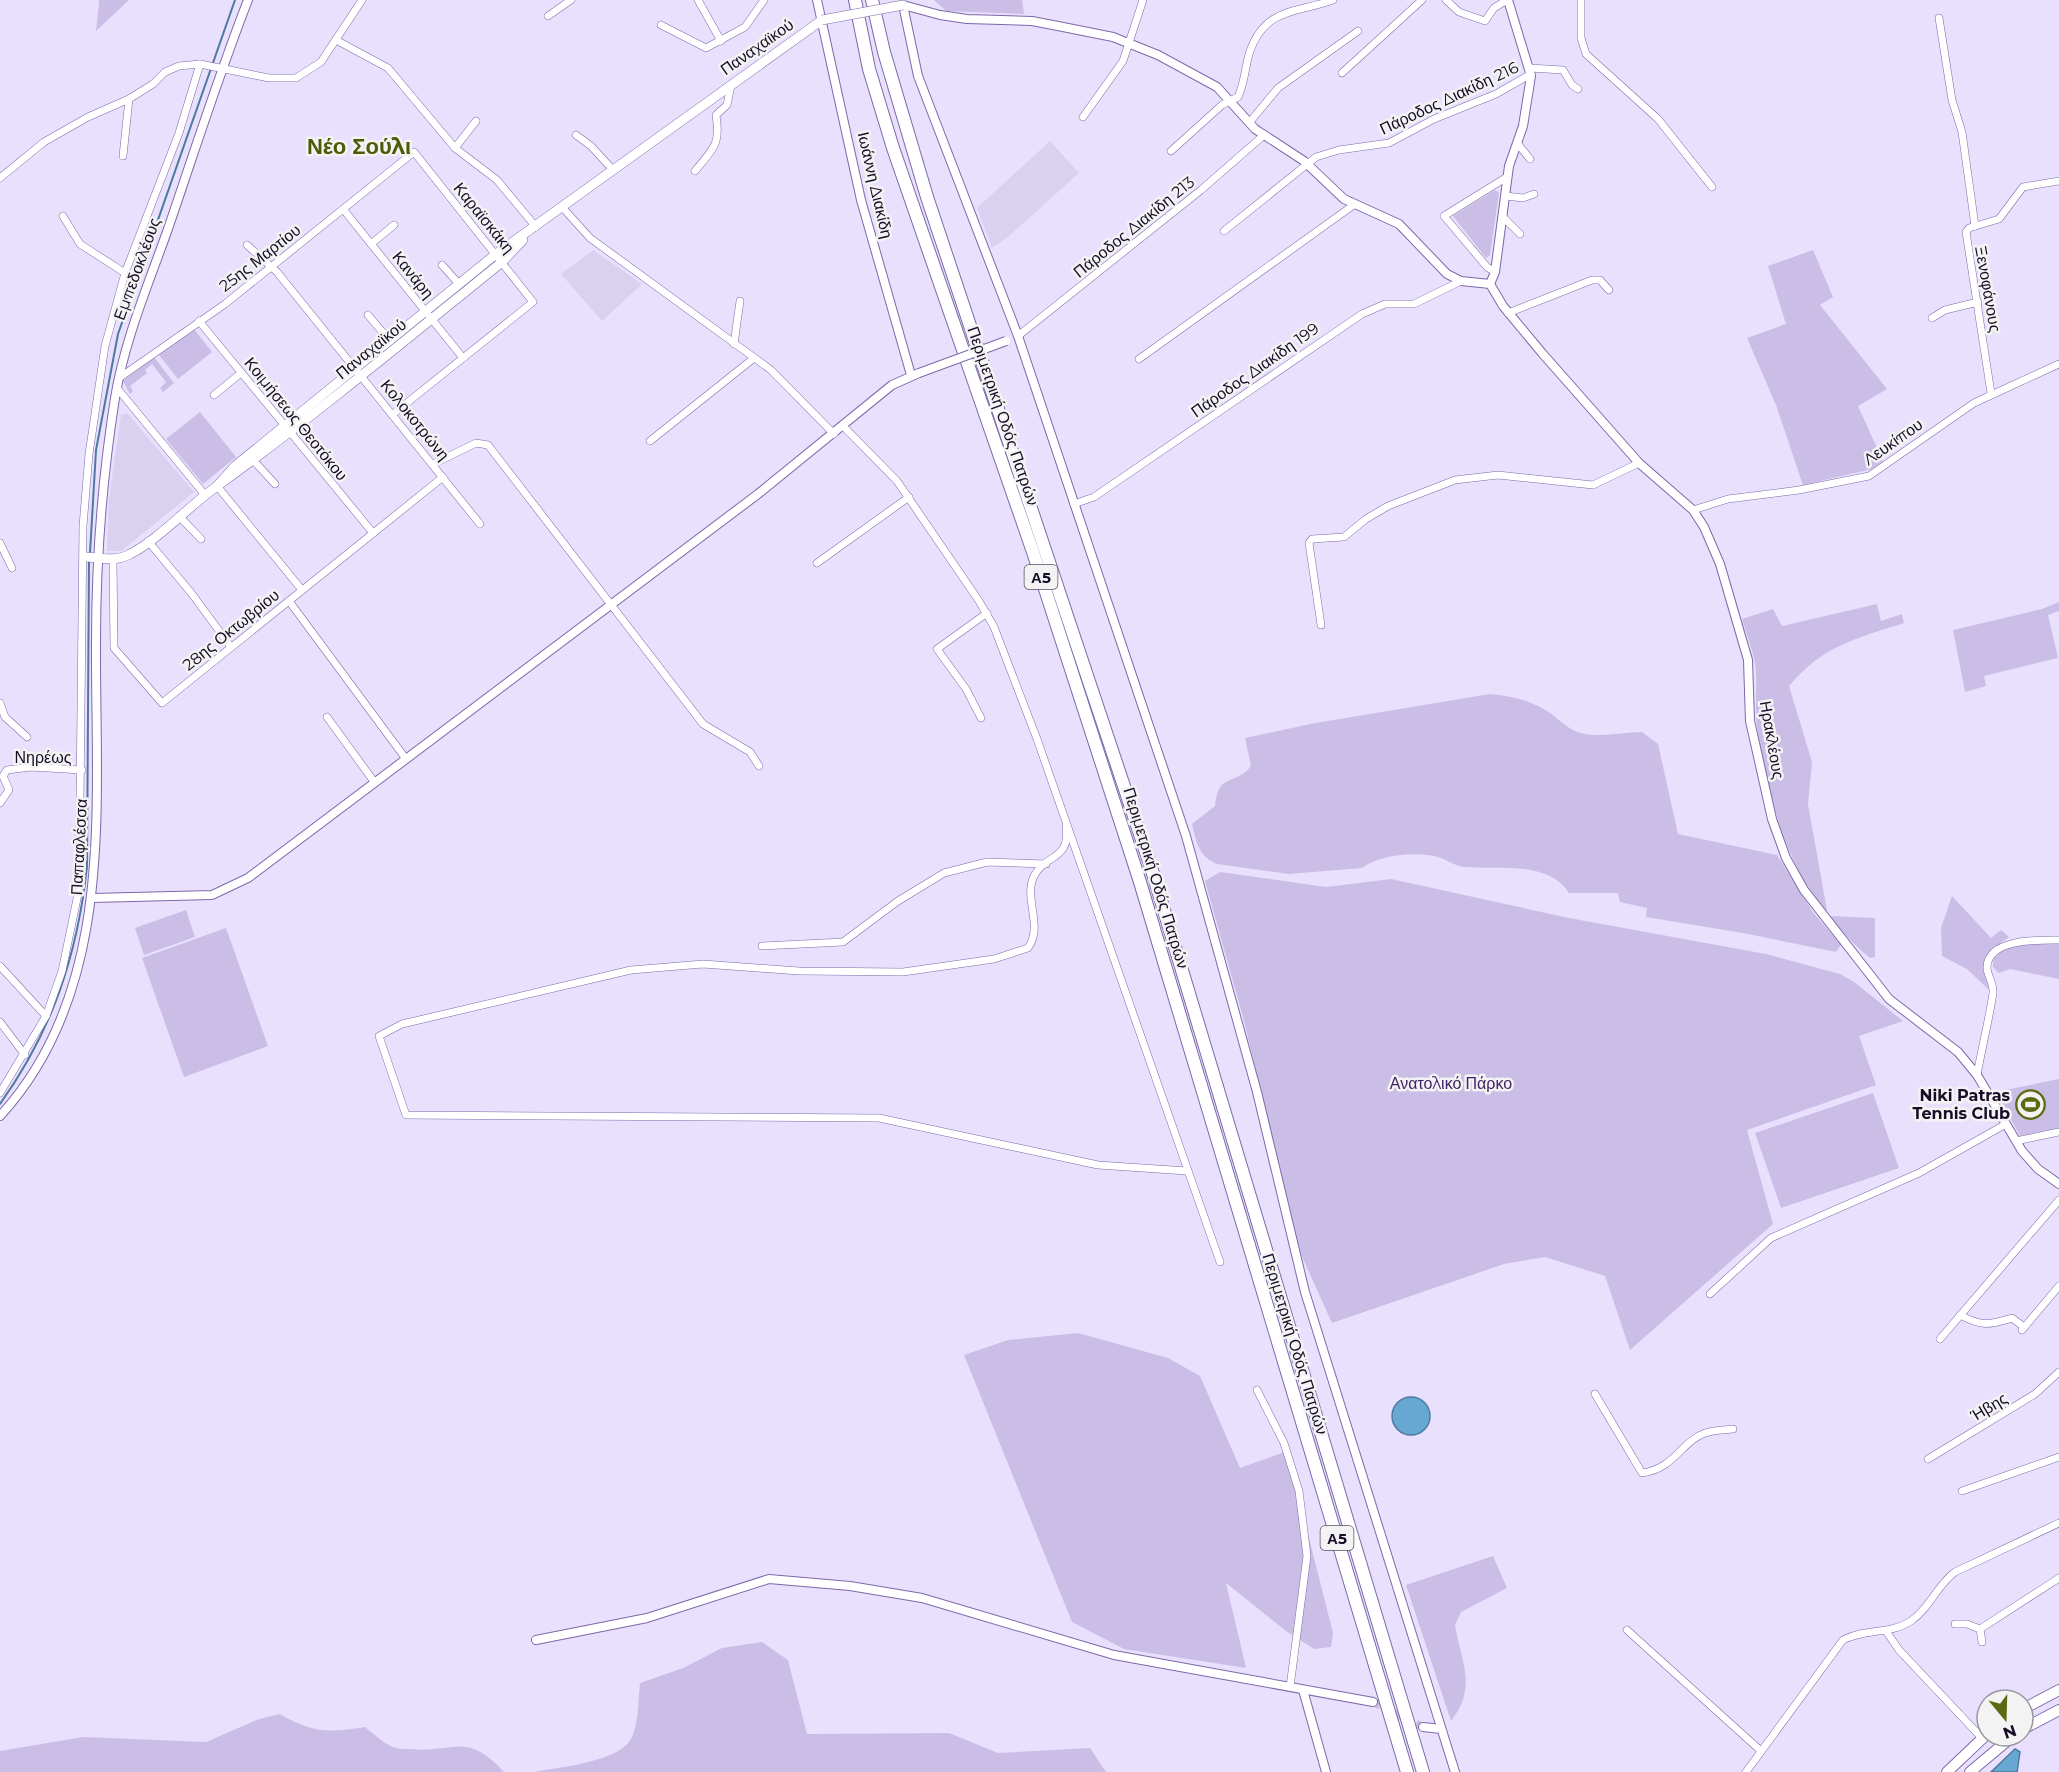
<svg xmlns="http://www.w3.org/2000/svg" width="2059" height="1772" font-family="Montserrat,sans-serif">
<rect width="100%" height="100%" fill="#e9e0fe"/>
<g fill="#dad1f1">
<polygon points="1050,141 1079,173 1008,237 992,248 977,208"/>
<polygon points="593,250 642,284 602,321 561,274"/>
<polygon points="127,413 194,492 121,551 107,551 109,498 121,415"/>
</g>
<g fill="#cabee7">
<polygon points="99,0 129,0 96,31 99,3"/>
<polygon points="934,0 1022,0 1024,14 946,11"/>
<polygon points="1495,190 1499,193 1490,255 1486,258 1453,216"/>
<polygon points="1813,250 1833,297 1820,305 1887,389 1858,406 1883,461 1872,469 1803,485 1776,405 1747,338 1786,324 1768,266"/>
<polygon points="193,328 212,352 178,379 159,355"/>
<polygon points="154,357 174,383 163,392 160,388 166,382 152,364 145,370 147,373 130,386 133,391 130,394 123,381"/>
<polygon points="200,412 236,457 203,484 166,439"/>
<polygon points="2059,602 2059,611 2048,615 2058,658 1984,676 1986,686 1965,692 1953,630 2042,609"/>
<path d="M 1877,604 L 1881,621 L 1902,614 L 1904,623 C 1855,639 1824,645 1789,686 L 1812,762 L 1808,804 L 1828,916 L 1875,918 L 1875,957 L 1870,958 C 1796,896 1771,820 1757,727 C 1754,705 1758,684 1755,663 C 1752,648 1746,633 1742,619 L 1773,609 L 1782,626 Z"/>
<path d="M 1490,694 C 1510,696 1530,700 1547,711 C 1557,717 1567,729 1578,732 C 1598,739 1621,732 1642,732 L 1658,744 L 1678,834 L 1777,855 L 1813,912 L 1841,945 L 1836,952 L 1743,933 L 1646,917 L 1647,908 L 1620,902 L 1618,893 L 1569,893 C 1548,860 1498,870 1464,867 C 1454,866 1445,858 1434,856 C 1412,852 1380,855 1362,868 L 1289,874 L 1217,864 C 1199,857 1196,842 1192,824 L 1215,806 C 1218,771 1237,786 1251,766 L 1245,738 L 1315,723 Z"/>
<polygon points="1220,872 1326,887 1391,879 1569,918 1766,954 1840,974 1854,982 1903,1021 1859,1036 1876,1085 1747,1130 1773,1224 1630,1350 1605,1276 1545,1257 1504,1264 1332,1323 1299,1250 1244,1021 1205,881"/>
<path d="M 1952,896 L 1991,938 L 2001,930 L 2009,937 C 1981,957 1988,958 1989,990 L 1967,969 L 1942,956 L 1941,928 Z"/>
<polygon points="186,910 195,937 144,955 135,928"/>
<polygon points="226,928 268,1046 184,1077 142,958"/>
<path d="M 2059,942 L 2059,979 L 2010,969 L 1999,973 L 1993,967 C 1992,938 2040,943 2059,942 Z"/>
<polygon points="2059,1079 2059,1128 2020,1136 1996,1092"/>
<polygon points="1873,1093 1899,1168 1781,1208 1755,1133"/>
<polygon points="1078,1333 1168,1358 1200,1376 1240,1468 1287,1451 1333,1633 1331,1647 1314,1649 1286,1631 1226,1583 1246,1668 1124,1649 1072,1622 964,1355 1008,1340"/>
<path d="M 1493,1556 L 1507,1588 L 1461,1612 L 1455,1625 C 1461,1662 1478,1687 1451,1721 L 1406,1585 Z"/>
<path d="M 762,1642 L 788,1660 L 807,1734 L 949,1733 L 998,1753 L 1090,1748 L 1106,1772 L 535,1772 C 558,1767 619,1762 631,1739 C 639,1723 638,1701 640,1683 L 683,1668 L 722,1648 Z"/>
<path d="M 280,1714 C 312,1733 329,1733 365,1727 C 373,1733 382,1742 391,1746 C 396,1749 404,1749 410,1749 C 455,1754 465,1730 504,1772 L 0,1772 L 0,1751 L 83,1737 L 206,1742 L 259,1719 Z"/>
</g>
<g fill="#67a8d2" stroke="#4f7a9f" stroke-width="1.5">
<circle cx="1411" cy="1416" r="19"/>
<polygon points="2015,1749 2020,1752 2017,1772 1991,1772"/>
</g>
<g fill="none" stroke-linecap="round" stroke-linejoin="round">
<g stroke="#4f7a9f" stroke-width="2">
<polyline points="90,553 96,450 118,334 235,0"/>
<path d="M 0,1104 C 52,1031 77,957 87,867 L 89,559"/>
</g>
<polyline stroke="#cac0de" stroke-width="8" stroke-dasharray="8 4" stroke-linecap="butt" points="1373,1702 1423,1727"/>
<defs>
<g id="minor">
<polyline points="698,0 721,41"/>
<polyline points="1446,0 1459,12 1485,21 1494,8 1507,0"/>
<polyline points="1581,0 1581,38 1586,54 1658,119 1712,187"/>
<polyline points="548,16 571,0"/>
<polyline points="1939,18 1952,100 1962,132 1975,226"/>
<polyline points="661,25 706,48 745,27 764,0"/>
<polyline points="336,40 388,68 455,148 497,180 536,227"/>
<polyline points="1530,68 1563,70 1572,85 1578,89"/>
<polyline points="1342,73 1422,0"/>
<polyline points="1083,117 1123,61 1143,0"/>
<polyline points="1249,123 1278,88 1358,31"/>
<polyline points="576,135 591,146 612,169"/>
<polyline points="1518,144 1530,159"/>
<polyline points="455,148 476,121"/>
<path d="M 1171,151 L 1222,105 L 1238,97 C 1245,82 1245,66 1250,51 C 1266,7 1297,13 1333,0"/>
<polyline points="123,156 129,99"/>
<path d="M 695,171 C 713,149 721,145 716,115 L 727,105 L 731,85"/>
<polyline points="0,178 44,142 88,117 129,99 153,84 165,72 179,66 200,64 269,78 296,78 321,62 362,0"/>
<polyline points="1506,196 1523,198 1534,194"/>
<polyline points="562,207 590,238 771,370 834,434"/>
<polyline points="343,209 463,358"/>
<polyline points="63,216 80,244 125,273"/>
<polyline points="1503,217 1520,234"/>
<polyline points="1224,231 1316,157 1339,150 1389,143 1434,119 1496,94 1531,74"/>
<polyline points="371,244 394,225"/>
<polyline points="247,245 277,272 480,524"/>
<polyline points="442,265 459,284"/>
<polyline points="1495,272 1487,267 1444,216 1507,177"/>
<polyline points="1508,313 1592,280 1600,280 1609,290"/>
<polyline points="368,315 390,341"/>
<polyline points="1932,318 1945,310 1978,302"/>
<polyline points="199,321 373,533"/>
<polyline points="1018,336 1201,190 1264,135"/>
<polyline points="734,344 740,301"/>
<polyline points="1139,359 1355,204"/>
<polyline points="119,378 225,304 414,152 533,302 393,414"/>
<polyline points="117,388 205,495"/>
<polyline points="1991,393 1966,232 1969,228 1999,219 2023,187 2059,181"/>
<polyline points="214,395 241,373"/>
<polyline points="843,426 897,481 979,601 994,627 1037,739 1220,1262"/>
<polyline points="650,441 754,358"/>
<polyline points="254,461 275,484"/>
<polyline points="433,464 476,443 488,445 703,724 750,752 759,766"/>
<polyline points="217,486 302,590"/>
<polyline points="1074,504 1094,497 1362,314 1385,304 1414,304 1461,281"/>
<polyline points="1693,510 1728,499 1799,490 1869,476 1974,403 2059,364"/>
<polyline points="179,516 201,539"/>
<polyline points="148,541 192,594 231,647"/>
<polyline points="0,543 12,568"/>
<polyline points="113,560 114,648 162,703 443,477"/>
<polyline points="817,563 909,497"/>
<polyline points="289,601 406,759"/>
<polyline points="1321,625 1309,543 1312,539 1344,537 1366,519 1388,506 1455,480 1498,475 1593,485 1639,463"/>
<polyline points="0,703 5,717 27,737"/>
<polyline points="327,717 375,783"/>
<polyline points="981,718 966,689 937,649 987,613"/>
<polyline points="0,803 9,790 3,776 7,770 31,767 82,770"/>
<path d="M 1066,825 C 1071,861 1046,853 1034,876 C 1023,899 1044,925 1028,948 L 994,959 L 903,972 L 799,971 L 703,964 L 631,970 L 402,1024 L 379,1036 L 406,1115 L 879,1118 L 1098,1165 L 1187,1171"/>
<polyline points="762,946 843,942 898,901 944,873 987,862 1046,864"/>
<polyline points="0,966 46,1016"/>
<polyline points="0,1022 25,1055"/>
<path d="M 1977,1075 C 1982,1047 1989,1020 1993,993 C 1994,983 1987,976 1987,967 C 1988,938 2041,940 2059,940"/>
<polyline points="0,1093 46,1016 62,971 79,889 83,526 89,454 105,346 125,273 179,133 200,64"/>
<polyline points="2016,1141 2059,1132"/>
<polyline points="1710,1294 1771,1238 1919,1173 2006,1124"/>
<path d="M 1960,1315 C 1983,1327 1988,1325 2012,1318 L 2024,1327"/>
<polyline points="2022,1330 2059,1286"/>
<polyline points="1940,1339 2059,1200"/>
<polyline points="1257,1390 1284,1443 1299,1491 1307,1556 1290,1687"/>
<path d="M 1595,1394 L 1642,1473 C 1674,1469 1682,1441 1705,1433 C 1713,1430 1724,1430 1733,1429"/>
<polyline points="1928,1459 2035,1394 2059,1372"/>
<polyline points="1962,1491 2059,1457"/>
<polyline points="1955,1624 1967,1624 1980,1629"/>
<polyline points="1980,1629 2059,1578"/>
<polyline points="1980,1629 1982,1642"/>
<polyline points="1627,1630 1761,1751"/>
<polyline points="1886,1631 1899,1650 1982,1738"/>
<path d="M 1746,1772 L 1843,1640 C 1865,1628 1890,1635 1911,1621 C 1930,1608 1937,1585 1955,1572 L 2059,1523"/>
</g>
<g id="tertiary">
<polyline points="817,0 861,200 911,375"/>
<polyline points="1490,284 1503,306 1542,353 1639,463 1693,510 1704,527 1720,564 1748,660 1750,721 1772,819 1786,858 1804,890 1889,999 1958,1052 1977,1075 2022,1151 2038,1169 2059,1184"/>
<polyline points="1490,284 1495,272 1509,166 1523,126 1531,76 1508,0"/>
<polyline points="92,898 212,895 248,878 758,494 892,385 919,373"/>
<path d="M 0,1116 C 117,989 95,802 96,642 C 96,560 102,480 115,398 C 125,338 149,283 169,226 C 195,150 219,74 248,0"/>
<polyline points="536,1640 647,1618 769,1579 850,1586 922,1598 1114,1655 1373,1702"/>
<polyline points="1303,1690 1326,1772"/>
<polyline points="1423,1727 1441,1729"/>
<polyline points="1455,1772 1305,1292 1257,1092 1186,836 1018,336 918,76 903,5 940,15 967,19 1032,21 1058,26 1113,37 1158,55 1217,87 1255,129 1304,161 1344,199 1399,224 1447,274 1461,281 1490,284"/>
</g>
<g id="secondary">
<polyline points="217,486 235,466 496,254 822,20"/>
<path d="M 86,557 C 101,558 116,562 130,554 C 157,541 190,505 216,487 C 314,416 408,338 502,262 L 523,240"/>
</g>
<g id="primary">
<polyline points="2023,1709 2059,1690"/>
<polyline points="2023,1729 2059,1710"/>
<polyline points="1947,1772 1987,1734"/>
<polyline points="1970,1772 2013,1736"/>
</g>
<g id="motorway">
<polyline points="855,0 869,69 893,148 1033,552 1140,882 1407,1772"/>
<polyline points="872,0 884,52 927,197 1151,867 1423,1772"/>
</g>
</defs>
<use href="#minor" stroke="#7e68aa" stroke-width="8"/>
<use href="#tertiary" stroke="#7e68aa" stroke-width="10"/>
<use href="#secondary" stroke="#7e68aa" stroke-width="10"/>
<use href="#primary" stroke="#7e68aa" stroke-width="12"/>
<use href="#motorway" stroke="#7e68aa" stroke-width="14"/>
<use href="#minor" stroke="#fff" stroke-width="7"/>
<use href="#tertiary" stroke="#fff" stroke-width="8"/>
<use href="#secondary" stroke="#fff" stroke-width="9"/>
<use href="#primary" stroke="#fff" stroke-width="10"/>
<use href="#motorway" stroke="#fff" stroke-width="12"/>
<defs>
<polyline id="tertiary-bridge" points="919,373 1006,341"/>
<polyline id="secondary-bridge" points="822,20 903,5"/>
</defs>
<use href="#tertiary-bridge" stroke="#7e68aa" stroke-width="10" stroke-linecap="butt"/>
<use href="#secondary-bridge" stroke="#7e68aa" stroke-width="10" stroke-linecap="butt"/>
<use href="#tertiary-bridge" stroke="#fff" stroke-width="8"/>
<use href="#secondary-bridge" stroke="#fff" stroke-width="9"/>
</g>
<defs>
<symbol id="stadium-ring" viewBox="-11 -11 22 22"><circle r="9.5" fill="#f3f3f3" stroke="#5c6911" stroke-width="1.5"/><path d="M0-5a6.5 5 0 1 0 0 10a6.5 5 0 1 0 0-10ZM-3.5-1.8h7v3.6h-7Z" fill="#5c6911"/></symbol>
</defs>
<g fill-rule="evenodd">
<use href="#stadium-ring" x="2014" y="1088" width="33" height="33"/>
</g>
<g text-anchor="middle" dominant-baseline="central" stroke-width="5" stroke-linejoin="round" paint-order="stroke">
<g fill="#f3f3f3" stroke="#595264" stroke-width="1.5">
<rect x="1024.5" y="565" width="33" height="24" rx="4.5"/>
<rect x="1320.5" y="1526" width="33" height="24" rx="4.5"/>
</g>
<g font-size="15" font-weight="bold" fill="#170d27">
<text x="1041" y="577">Α5</text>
<text x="1337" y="1538">Α5</text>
</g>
<g font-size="16" fill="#170d27" stroke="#f3f3f3">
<text transform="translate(757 47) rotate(-35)">Παναχαϊκού</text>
<text transform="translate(1449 98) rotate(-25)">Πάροδος Διακίδη 216</text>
<text transform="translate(875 185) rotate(77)">Ιωάννη Διακίδη</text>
<text transform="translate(484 218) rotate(51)">Καραϊσκάκη</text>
<text transform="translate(1134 227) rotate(-39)">Πάροδος Διακίδη 213</text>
<text transform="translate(260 258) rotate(-38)">25ης Μαρτίου</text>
<text transform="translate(137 269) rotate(-70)">Εμπεδοκλέους</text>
<text transform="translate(413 275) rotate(51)">Κανάρη</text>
<text transform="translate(1988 289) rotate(80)">Ξενοφάνους</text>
<text transform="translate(371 349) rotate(-39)">Παναχαϊκού</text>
<text transform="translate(1255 370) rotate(-35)">Πάροδος Διακίδη 199</text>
<text transform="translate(1003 416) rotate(71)">Περιμετρική Οδός Πατρών</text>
<text transform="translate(296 419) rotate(51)">Κοιμήσεως Θεοτόκου</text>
<text transform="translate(415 420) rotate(51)">Κολοκοτρώνη</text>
<text transform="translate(1893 442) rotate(-35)">Λευκίπου</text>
<text transform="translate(231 630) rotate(-39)">28ης Οκτωβρίου</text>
<text transform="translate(1772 740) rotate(80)">Ηρακλέους</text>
<text x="43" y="757">Νηρέως</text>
<text transform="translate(79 847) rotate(-87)">Παπαφλέσσα</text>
<text transform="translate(1156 878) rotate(73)">Περιμετρική Οδός Πατρών</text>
<text transform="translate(1295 1344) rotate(73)">Περιμετρική Οδός Πατρών</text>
<text transform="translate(1989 1407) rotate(-31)">Ήβης</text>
</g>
<g font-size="16" fill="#3f226a" stroke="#f3f3f3">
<text x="1451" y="1083">Ανατολικό Πάρκο</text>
</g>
<g font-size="16" font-weight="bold" fill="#170d27" stroke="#f3f3f3" text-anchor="end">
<text x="2010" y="1095">Niki Patras<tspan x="2010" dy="18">Tennis Club</tspan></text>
</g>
<g font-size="22" font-weight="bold" fill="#4e5a06" stroke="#f3f3f3">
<text x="359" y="146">Νέο Σούλι</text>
</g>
</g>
<g transform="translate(2005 1718) rotate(161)"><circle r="28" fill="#f3f3f3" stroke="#9b97a1" stroke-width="1.5"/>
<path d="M0-4.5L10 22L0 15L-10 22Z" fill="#5c6911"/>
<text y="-9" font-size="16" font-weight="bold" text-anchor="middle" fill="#170d27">N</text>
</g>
</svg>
